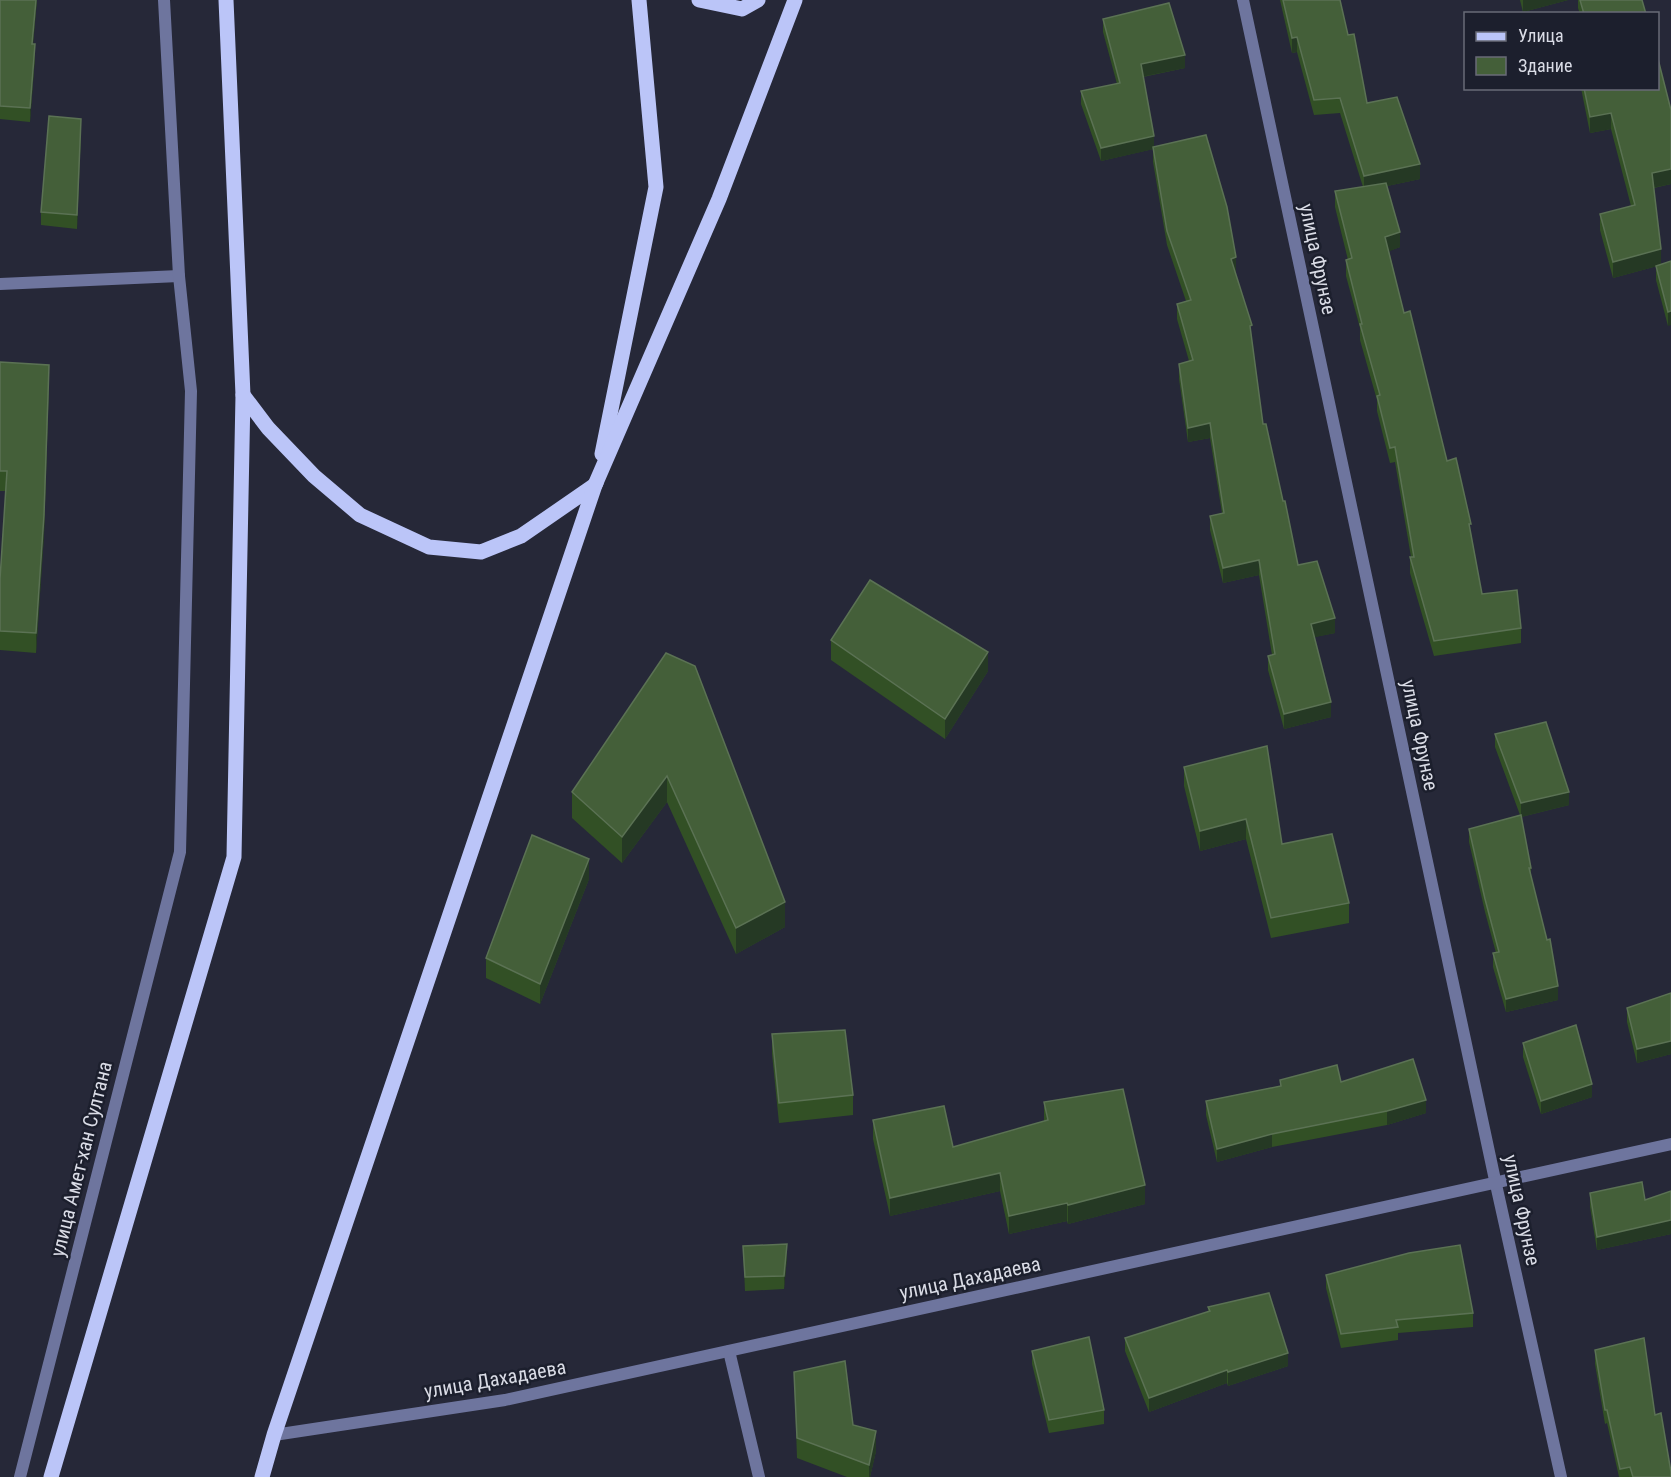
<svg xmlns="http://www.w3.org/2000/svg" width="1671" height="1477" font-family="'Roboto Condensed',sans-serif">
<rect width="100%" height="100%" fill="#262838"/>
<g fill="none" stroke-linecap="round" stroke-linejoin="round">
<g stroke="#6e759e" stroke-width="12">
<polyline points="1243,0 1495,1180 1561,1477"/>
<polyline points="0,284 179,276"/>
<polyline points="729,1351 759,1477"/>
<polyline points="274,1435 505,1400 1671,1144"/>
<polyline points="20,1477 180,852 191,391 179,276 164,0"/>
</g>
<g stroke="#bbc5f8" stroke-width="15">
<polyline points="699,0 742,9 758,0"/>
<polyline points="243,395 268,428 314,476 360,515 429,547 481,552 521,536 595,485 596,483"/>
<polyline points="602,454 656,187 639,0"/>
<polyline points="51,1477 234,857 243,395 226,0"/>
<polyline points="262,1477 274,1435 595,485 719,199 795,0"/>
</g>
</g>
<g fill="#325025">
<polygon points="0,0 37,0 33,44 35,57 30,122 0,119"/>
<polygon points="1280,0 1340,0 1348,35 1367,103 1420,179 1387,186 1400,247 1389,251 1404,313 1447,461 1471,533 1482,594 1521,628 1521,643 1434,656 1410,573 1410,557 1411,557 1395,462 1390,463 1377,411 1377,400 1360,340 1360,328 1346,276 1346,260 1348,260 1335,207 1335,191 1363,187 1340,113 1314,115 1297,52 1292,53"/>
<polygon points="1520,0 1568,0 1523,12"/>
<polygon points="1578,0 1642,0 1646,14 1580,14 1578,8"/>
<polygon points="1103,19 1185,68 1143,77 1154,147 1236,272 1235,272 1252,340 1263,424 1298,565 1335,633 1314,637 1331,717 1284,729 1268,670 1268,656 1272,655 1259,575 1223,583 1210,530 1210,516 1222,513 1210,438 1188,442 1179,379 1179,364 1189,361 1177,319 1177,304 1186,301 1167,245 1153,162 1153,149 1101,161 1081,104 1081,91 1117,84 1103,32"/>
<polygon points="1581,88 1658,88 1671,110 1671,184 1654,188 1661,265 1613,278 1600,230 1600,214 1631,206 1611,129 1590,133"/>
<polygon points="81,132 77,229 41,225 41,212"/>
<polygon points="1671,261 1668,326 1656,280 1656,266"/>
<polygon points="0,362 49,384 44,535 36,653 0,650 0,579 6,491 0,491"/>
<polygon points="831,640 988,671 945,739 831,660"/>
<polygon points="695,666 785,927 736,954 667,802 622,863 572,818 572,792"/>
<polygon points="1495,734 1569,805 1521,817 1531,868 1531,876 1558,1000 1506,1012 1493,967 1493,953 1496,953 1485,912 1469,842 1469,829 1520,815 1495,747"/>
<polygon points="1184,767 1282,844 1349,903 1349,923 1271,938 1246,839 1200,851 1184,786"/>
<polygon points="589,879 540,1004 486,978 486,958"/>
<polygon points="1671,993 1671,1054 1637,1063 1627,1022 1627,1008"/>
<polygon points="772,1034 853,1095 853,1115 779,1123 772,1054"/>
<polygon points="1523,1043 1592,1097 1541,1114 1523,1057"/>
<polygon points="1280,1080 1341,1082 1426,1113 1387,1125 1272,1147 1217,1162 1206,1115 1206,1101 1280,1086"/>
<polygon points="1044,1102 1145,1204 1068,1224 1067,1221 1009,1234 1000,1191 890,1216 873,1139 873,1120 953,1147 1044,1121"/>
<polygon points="1671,1191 1671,1234 1597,1250 1590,1207 1590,1193 1645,1200"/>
<polygon points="743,1246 787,1257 784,1289 745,1291"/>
<polygon points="1326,1275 1473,1313 1473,1327 1398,1333 1398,1340 1341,1348 1326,1288"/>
<polygon points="1208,1307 1288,1366 1228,1386 1227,1383 1149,1412 1125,1351 1125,1338 1208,1312"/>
<polygon points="1595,1350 1655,1415 1671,1477 1619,1477 1607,1423 1605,1424 1595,1364"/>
<polygon points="1032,1351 1104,1410 1104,1424 1049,1433 1032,1364"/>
<polygon points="794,1372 853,1425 876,1451 870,1477 847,1477 797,1458"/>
</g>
<g fill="#253924">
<polygon points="36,0 37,0 32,57 32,44"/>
<polygon points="1523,0 1568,0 1523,12"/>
<polygon points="1297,37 1297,52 1292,53 1292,38"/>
<polygon points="35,44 35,57 30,122 30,108"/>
<polygon points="1185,55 1185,68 1141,77 1141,64"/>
<polygon points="1611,113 1611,129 1590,133 1590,117"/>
<polygon points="81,119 81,132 77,229 77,215"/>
<polygon points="1154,136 1154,149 1101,161 1101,148"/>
<polygon points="1420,164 1420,179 1364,191 1364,176"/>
<polygon points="1671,169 1671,184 1652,188 1652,173"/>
<polygon points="1400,232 1400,247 1385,253 1385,237"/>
<polygon points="1661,249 1661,265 1613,278 1613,262"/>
<polygon points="1236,257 1236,272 1231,274 1231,259"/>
<polygon points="1671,311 1671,325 1668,326 1668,312"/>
<polygon points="49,365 44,535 36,653 36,633"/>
<polygon points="1210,423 1210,438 1188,442 1188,428"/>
<polygon points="1259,560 1259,575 1223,583 1223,568"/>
<polygon points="1335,618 1335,633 1311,638 1311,624"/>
<polygon points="988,652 988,671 945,739 945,719"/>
<polygon points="1331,702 1331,717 1284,729 1284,714"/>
<polygon points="667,776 667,802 622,863 622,837"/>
<polygon points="1569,792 1569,805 1521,817 1521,803"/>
<polygon points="1246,819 1246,839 1200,851 1200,831"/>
<polygon points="589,859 589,879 540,1004 540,984"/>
<polygon points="785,902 785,927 736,954 736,928"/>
<polygon points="1558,986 1558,1000 1506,1012 1506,999"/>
<polygon points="1671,1041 1671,1054 1637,1063 1637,1049"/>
<polygon points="1592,1084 1592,1097 1541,1114 1541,1101"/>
<polygon points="1426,1100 1426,1113 1387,1125 1387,1111"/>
<polygon points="1272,1134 1272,1147 1217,1162 1217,1149"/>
<polygon points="1000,1173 1000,1191 890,1216 890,1198"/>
<polygon points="1145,1185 1145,1204 1068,1224 1068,1205"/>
<polygon points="1067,1203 1067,1221 1009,1234 1009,1216"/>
<polygon points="1671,1220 1671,1234 1597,1250 1597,1237"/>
<polygon points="787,1244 787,1257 784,1289 784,1276"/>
<polygon points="1288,1353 1288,1366 1228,1386 1228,1372"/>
<polygon points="1227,1370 1227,1383 1149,1412 1149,1398"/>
<polygon points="876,1431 876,1451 870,1477 869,1477 869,1465"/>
</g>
<g fill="#445f39" stroke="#5b7254" stroke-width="1.5">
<polygon points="0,0 36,0 32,44 35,44 30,108 0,106"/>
<polygon points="1283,0 1340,0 1348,35 1354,34 1367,103 1397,97 1420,164 1364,176 1340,98 1314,100 1297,37 1292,38"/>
<polygon points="1580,0 1642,0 1646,14 1584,14"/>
<polygon points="1169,3 1185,55 1141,64 1154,136 1101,148 1081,91 1120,83 1103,19"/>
<polygon points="1658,59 1671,110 1671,169 1652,173 1661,249 1613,262 1600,214 1635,205 1611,113 1590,117 1584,88 1658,88"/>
<polygon points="49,116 81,119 77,215 41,212"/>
<polygon points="1206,135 1227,207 1236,257 1231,259 1252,325 1250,326 1263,424 1266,424 1283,501 1285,501 1298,565 1317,561 1335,618 1311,624 1331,702 1284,714 1268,656 1275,654 1259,560 1223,568 1210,516 1224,513 1210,423 1188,428 1179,364 1193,360 1177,304 1191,300 1167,231 1153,147"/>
<polygon points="1386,183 1400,232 1385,237 1404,313 1410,311 1447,461 1456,458 1471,524 1469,524 1482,594 1517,590 1521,628 1434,641 1410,557 1414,557 1395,447 1390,448 1377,396 1380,395 1360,324 1362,324 1346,260 1352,258 1335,191"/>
<polygon points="1671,261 1671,311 1668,312 1656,266"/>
<polygon points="0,362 49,365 44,515 36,633 0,631 0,579 7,471 0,471"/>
<polygon points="870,580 988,652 945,719 831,640"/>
<polygon points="666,653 695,666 785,902 736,928 667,776 622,837 572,792"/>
<polygon points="1546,722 1569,792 1521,803 1495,734"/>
<polygon points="1267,746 1282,844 1332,834 1349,903 1271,918 1246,819 1200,831 1184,767"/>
<polygon points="1521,815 1531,868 1529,868 1547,940 1550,939 1558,986 1506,999 1493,953 1499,952 1485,899 1469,829"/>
<polygon points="532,835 589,859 540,984 486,958"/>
<polygon points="1671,993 1671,1041 1637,1049 1627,1008"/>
<polygon points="1576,1025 1592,1084 1541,1101 1523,1043"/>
<polygon points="845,1030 853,1095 779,1103 772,1034"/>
<polygon points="1413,1059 1426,1100 1387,1111 1272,1134 1217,1149 1206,1101 1281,1086 1280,1080 1337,1065 1341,1082"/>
<polygon points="1123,1089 1145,1185 1068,1205 1067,1203 1009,1216 1000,1173 890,1198 873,1120 944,1106 953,1147 1048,1120 1044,1102"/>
<polygon points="1642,1182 1645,1200 1671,1191 1671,1220 1597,1237 1590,1193"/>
<polygon points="787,1244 784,1276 745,1277 743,1246"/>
<polygon points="1460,1245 1473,1313 1396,1320 1398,1327 1341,1334 1326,1275 1409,1253"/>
<polygon points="1269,1293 1288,1353 1228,1372 1227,1370 1149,1398 1125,1338 1210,1311 1208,1307"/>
<polygon points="1089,1337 1104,1410 1049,1420 1032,1351"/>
<polygon points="1644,1338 1655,1415 1661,1413 1671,1472 1671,1477 1633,1477 1630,1467 1620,1469 1607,1410 1605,1410 1595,1350"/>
<polygon points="845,1361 853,1425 876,1431 869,1465 797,1438 794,1372"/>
</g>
<g text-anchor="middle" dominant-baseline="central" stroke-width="5" stroke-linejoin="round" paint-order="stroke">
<g font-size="20" fill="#dadce6" stroke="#1c1f2d">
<text transform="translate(1318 259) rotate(78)">улица Фрунзе</text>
<text transform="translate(1420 735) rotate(78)">улица Фрунзе</text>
<text transform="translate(81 1159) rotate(-76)">улица Амет-хан Султана</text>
<text transform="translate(1522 1210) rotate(78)">улица Фрунзе</text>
<text transform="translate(970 1278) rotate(-12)">улица Дахадаева</text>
<text transform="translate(495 1379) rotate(-10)">улица Дахадаева</text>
</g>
</g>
<rect x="1464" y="12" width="195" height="78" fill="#1c1f2d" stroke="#686b77" stroke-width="1.5"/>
<rect x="1476" y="32" width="30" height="9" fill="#bbc5f8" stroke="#686b77" stroke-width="1.5"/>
<text x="1518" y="42" font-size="18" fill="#dadce6">Улица</text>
<rect x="1476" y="57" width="30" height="18" fill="#445f39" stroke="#686b77" stroke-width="1.5"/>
<text x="1518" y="72" font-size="18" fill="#dadce6">Здание</text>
</svg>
